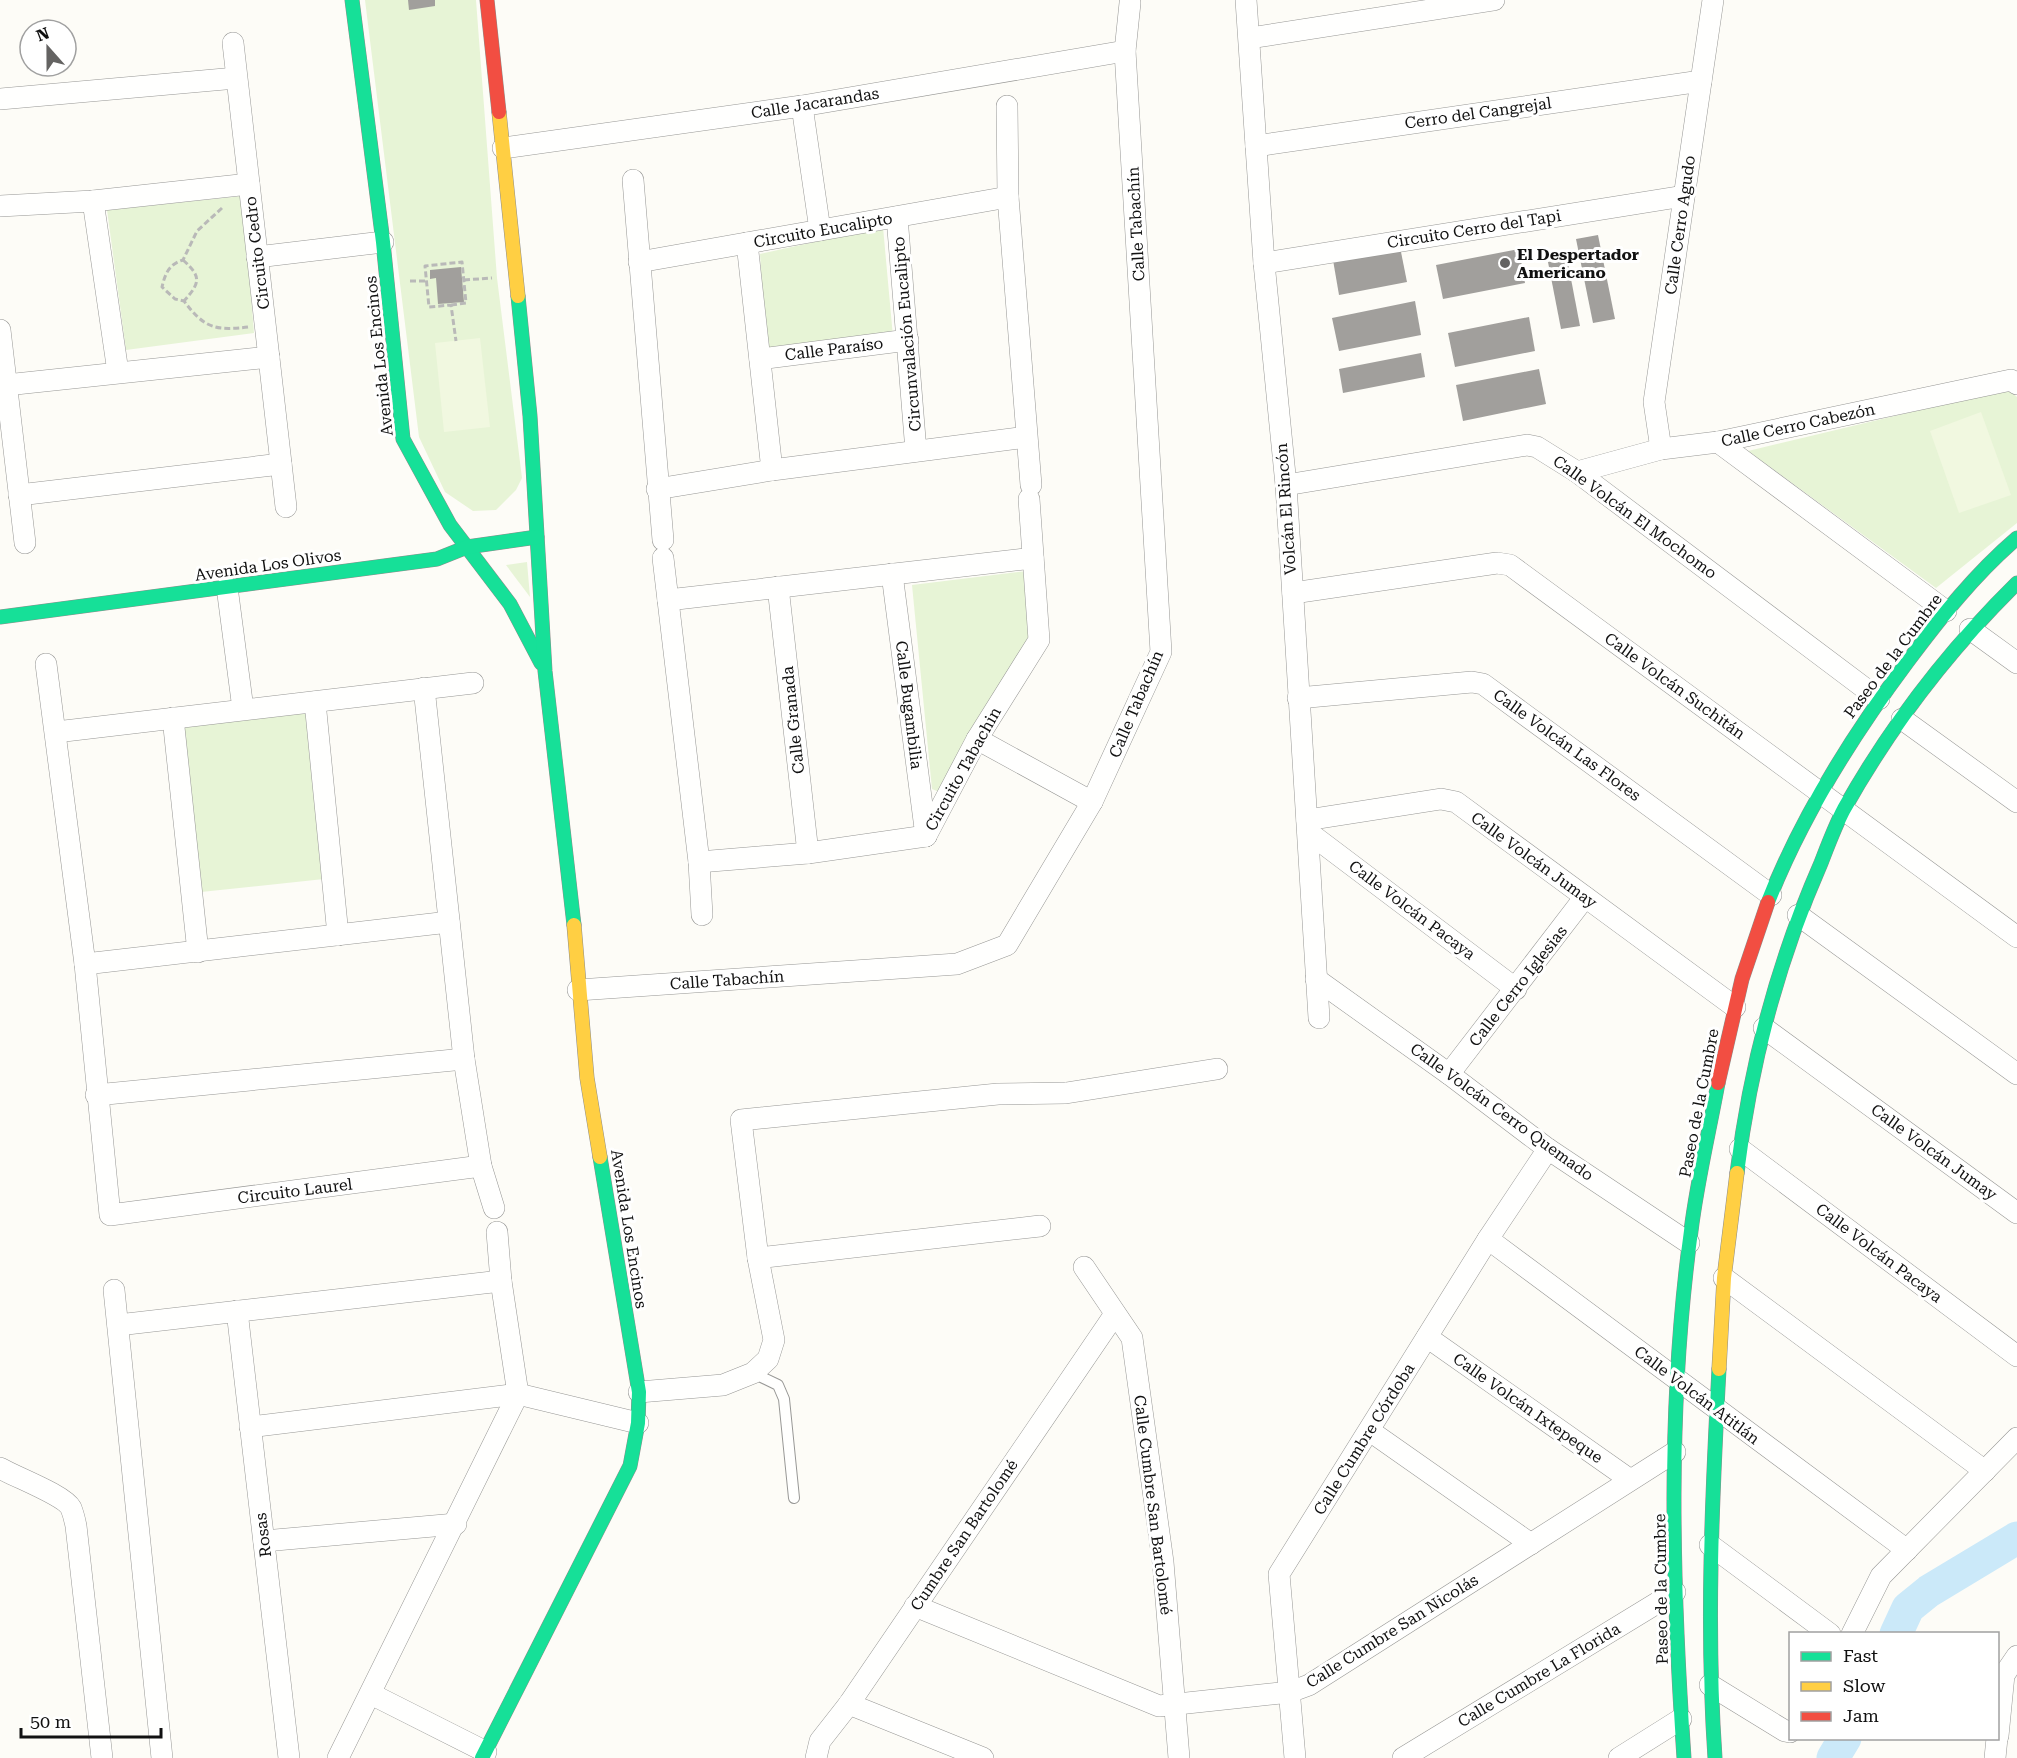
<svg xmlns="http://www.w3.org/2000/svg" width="2017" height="1758" font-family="'Roboto Serif',serif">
<rect width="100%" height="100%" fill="#fdfcf7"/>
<g fill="#e7f4d6">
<polygon points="365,0 476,0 497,278 522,478 516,490 496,510 473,511 445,492 419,437"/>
<polygon points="243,196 254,333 126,350 107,210"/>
<polygon points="883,227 893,337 766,351 760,254"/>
<polygon points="2008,389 2017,397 2017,523 1936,588 1748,451"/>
<polygon points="527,562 530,597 506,565"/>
<polygon points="1027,571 1032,643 944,794 932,789 912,585"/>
<polygon points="309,712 324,879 201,892 183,726"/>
</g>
<g fill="#f1f8e0">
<polygon points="480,338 490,427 444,432 435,343"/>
<polygon points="1981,412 2011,495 1959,513 1930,431"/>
</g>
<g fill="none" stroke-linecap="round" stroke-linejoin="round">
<g stroke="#cbe9f9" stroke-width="33">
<polyline points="1896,1634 1908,1608 1929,1591 2017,1538"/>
<polyline points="1833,1758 1845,1738"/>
</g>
</g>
<g fill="#a19f9c">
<polygon points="408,0 435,0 435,6 409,10"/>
<polygon points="1598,235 1615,319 1593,323 1576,239"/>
<polygon points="1400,247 1407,282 1339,295 1333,260"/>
<polygon points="1519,249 1525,283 1443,299 1436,265"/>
<polygon points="1567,258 1580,326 1561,329 1548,262"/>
<polygon points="461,267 464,302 438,304 436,278 430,279 430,270"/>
<polygon points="1415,301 1421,335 1339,351 1332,318"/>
<polygon points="1529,317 1535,351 1455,367 1448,333"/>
<polygon points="1421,353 1425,377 1343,393 1339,369"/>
<polygon points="1539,369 1546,404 1463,421 1456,385"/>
</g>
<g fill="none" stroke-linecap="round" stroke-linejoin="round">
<defs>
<polyline id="lane" points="753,1373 778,1385 784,1399 794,1498"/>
<g id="street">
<polyline points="1246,0 1264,263 1286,485 1319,1018"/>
<polyline points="1250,38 1494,0"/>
<polyline points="233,43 286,507"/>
<polyline points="0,99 236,78"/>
<polyline points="802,106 820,230"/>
<polyline points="1007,106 1008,197 1031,485"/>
<polyline points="1256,146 1701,81"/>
<polyline points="503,148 802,106 1125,51"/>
<polyline points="633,180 663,540"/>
<polyline points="93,201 118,372"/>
<polyline points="0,206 93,201 249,184"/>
<polyline points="897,217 916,451"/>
<polyline points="747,243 772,470"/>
<polyline points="257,257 383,242"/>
<polyline points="639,262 1008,197"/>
<polyline points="1264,263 1684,196"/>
<polyline points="0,330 25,543"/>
<polyline points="760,359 908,340"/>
<polyline points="6,385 269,357"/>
<polyline points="1718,442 1946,611"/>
<polyline points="1661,449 1654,402 1713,0"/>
<polyline points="1577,472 1661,449 1718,442 2011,380 2017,384"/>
<polyline points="1286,485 1527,445 1537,447 1577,472 1879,699"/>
<polyline points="657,489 772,470 1026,437"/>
<polyline points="19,495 281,464"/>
<polyline points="663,558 699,862 702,915"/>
<polyline points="892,574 926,836"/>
<polyline points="227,587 243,709"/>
<polyline points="778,587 808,853"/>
<polyline points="1293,593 1497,563 1510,565 2017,937"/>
<polyline points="668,600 1033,558"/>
<polyline points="1970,629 2017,663"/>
<polyline points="46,664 85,964 110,1215 481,1166"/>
<polyline points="424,688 464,1059 481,1166 494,1208"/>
<polyline points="1298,698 1472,682 1483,684 1771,895"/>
<polyline points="315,702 338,935"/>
<polyline points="173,718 198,952"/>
<polyline points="1902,719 2017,802"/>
<polyline points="56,732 473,683"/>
<polyline points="977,739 1092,802"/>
<polyline points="1307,820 1441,799 1456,802 1735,1007"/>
<polyline points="1308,832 1516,989"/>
<polyline points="926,836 977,739 1039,640 1029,499"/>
<polyline points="699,862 808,853 926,836"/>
<polyline points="1798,915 2017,1074"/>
<polyline points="85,964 449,922"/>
<polyline points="1316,979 1449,1074 1548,1149 1689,1243"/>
<polyline points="578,990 957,964 1007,945 1092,802 1161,652 1125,51 1130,3"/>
<polyline points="1764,1028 2017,1213"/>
<polyline points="1449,1074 1585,897"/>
<polyline points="96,1095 464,1059"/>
<polyline points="1740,1149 2017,1356"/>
<polyline points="497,1232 501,1281"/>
<polyline points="1488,1239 1907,1550"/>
<polyline points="758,1258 1040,1226"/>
<polyline points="1084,1267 1132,1338 1163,1562 1179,1758"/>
<polyline points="1724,1278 1985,1471"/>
<polyline points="114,1290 162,1758"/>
<polyline points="237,1311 289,1758"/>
<polyline points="118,1325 501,1281 518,1394 338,1758"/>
<polyline points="1427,1337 1629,1479"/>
<polyline points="639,1392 723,1385 753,1373 768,1359 774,1340 758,1258 741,1120 998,1094 1066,1093 1217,1069"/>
<polyline points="250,1427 518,1394 638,1423"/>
<polyline points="1370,1431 1531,1544"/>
<path d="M 0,1468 C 15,1477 64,1495 71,1508 C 73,1513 75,1521 76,1526 L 102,1758"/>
<polyline points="264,1541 456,1524"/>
<polyline points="1710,1545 1830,1634"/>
<polyline points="915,1606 1159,1706 1290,1692 1309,1685 1675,1452"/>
<polyline points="1852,1634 1881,1576 2017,1438"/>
<polyline points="1710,1685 1785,1731 1790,1732"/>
<polyline points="371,1694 486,1752"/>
<polyline points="849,1704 983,1758"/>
<polyline points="1998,1736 2004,1675 2017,1656"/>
<polyline points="816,1758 820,1741 849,1704 1115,1314"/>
<polyline points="1295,1758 1279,1574 1488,1239 1548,1149"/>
<polyline points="1403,1758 1675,1592"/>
<polyline points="1619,1758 1681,1719"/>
<polyline points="1995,1758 1997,1738"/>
</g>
<g id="fast">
<polyline points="352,0 383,242 403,439 450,525 510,604 541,663"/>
<polyline points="518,296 530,416 545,671 574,925"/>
<polyline points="0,617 437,559 467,547 537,537"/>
<path d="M 1768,902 C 1802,815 1852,736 1908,661 C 1941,617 1975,574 2017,538"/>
<path d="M 1737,1173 C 1750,1067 1778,961 1821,863 C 1828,845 1835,826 1844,809 C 1890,727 1950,649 2017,583"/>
<polyline points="482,1758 630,1466 638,1423 639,1392 600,1157"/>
<path d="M 1684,1758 C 1672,1583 1667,1406 1691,1231 C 1697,1182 1709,1132 1718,1083"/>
<path d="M 1715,1758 C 1706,1628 1712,1499 1719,1369"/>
</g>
<g id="slow">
<polyline points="499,112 518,296"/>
<polyline points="574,925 587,1078 600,1157"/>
<polyline points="1719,1369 1724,1278 1737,1173"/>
</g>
<g id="jam">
<polyline points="487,0 499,112"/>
<polyline points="1718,1083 1742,979 1768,902"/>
</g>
</defs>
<use href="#lane" stroke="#979795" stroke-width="12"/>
<use href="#street" stroke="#979795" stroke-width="22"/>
<use href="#fast" stroke="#8e8d8b" stroke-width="15"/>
<use href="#slow" stroke="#8e8d8b" stroke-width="15"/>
<use href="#jam" stroke="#8e8d8b" stroke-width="15"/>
<g stroke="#b9b9b8" stroke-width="3" stroke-dasharray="6 3" stroke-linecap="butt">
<path d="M 222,208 L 197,231 L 183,260 C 169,264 165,274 162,287 L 175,299 L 184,301 C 204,328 215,331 248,327"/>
<path d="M 183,260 C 202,277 200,283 184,301"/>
<polyline points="464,280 492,278"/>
<polyline points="410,281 427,281"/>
<polyline points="451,305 466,303 462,262 425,266 429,307 451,305 456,341"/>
</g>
<use href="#lane" stroke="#fffffe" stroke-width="10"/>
<use href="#street" stroke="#fffffe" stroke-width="21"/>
<use href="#fast" stroke="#16e098" stroke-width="14"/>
<use href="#slow" stroke="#ffcf43" stroke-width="14"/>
<use href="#jam" stroke="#f24e42" stroke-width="14"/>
</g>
<circle fill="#646362" stroke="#fff" stroke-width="2" cx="1505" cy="263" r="6"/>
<g text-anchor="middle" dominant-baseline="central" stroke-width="6" stroke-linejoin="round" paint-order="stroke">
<g font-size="16" fill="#111" stroke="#fff">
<text transform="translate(815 103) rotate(-9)">Calle Jacarandas</text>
<text transform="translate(1478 113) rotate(-8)">Cerro del Cangrejal</text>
<text transform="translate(1136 224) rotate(-93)">Calle Tabachín</text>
<text transform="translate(1680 225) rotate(-82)">Calle Cerro Agudo</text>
<text transform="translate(1474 229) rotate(-9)">Circuito Cerro del Tapi</text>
<text transform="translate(823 230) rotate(-10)">Circuito Eucalipto</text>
<text transform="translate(257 253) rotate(-97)">Circuito Cedro</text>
<text transform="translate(907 334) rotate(-95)">Circunvalación Eucalipto</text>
<text transform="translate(834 349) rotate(-7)">Calle Paraíso</text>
<text transform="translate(379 356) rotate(-96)">Avenida Los Encinos</text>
<text transform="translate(1798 425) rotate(-12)">Calle Cerro Cabezón</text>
<text transform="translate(1286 509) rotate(-94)">Volcán El Rincón</text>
<text transform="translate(1635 517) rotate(36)">Calle Volcán El Mochomo</text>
<text transform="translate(268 565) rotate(-8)">Avenida Los Olivos</text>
<text transform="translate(1893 656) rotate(-53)">Paseo de la Cumbre</text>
<text transform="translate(1675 686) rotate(36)">Calle Volcán Suchitán</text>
<text transform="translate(1136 704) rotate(-67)">Calle Tabachín</text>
<text transform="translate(909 705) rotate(83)">Calle Bugambilia</text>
<text transform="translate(793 720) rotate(-96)">Calle Granada</text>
<text transform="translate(1567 745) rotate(36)">Calle Volcán Las Flores</text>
<text transform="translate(963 769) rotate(-61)">Circuito Tabachin</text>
<text transform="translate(1534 860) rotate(36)">Calle Volcán Jumay</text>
<text transform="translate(1412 910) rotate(37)">Calle Volcán Pacaya</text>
<text transform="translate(727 980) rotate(-4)">Calle Tabachín</text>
<text transform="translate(1518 986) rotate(-52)">Calle Cerro Iglesias</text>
<text transform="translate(1699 1103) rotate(-79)">Paseo de la Cumbre</text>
<text transform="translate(1502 1112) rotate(36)">Calle Volcán Cerro Quemado</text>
<text transform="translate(1934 1152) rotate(36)">Calle Volcán Jumay</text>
<text transform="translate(295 1191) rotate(-7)">Circuito Laurel</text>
<text transform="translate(629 1229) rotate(81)">Avenida Los Encinos</text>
<text transform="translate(1879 1253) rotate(37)">Calle Volcán Pacaya</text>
<text transform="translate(1697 1395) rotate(37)">Calle Volcán Atitlán</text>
<text transform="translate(1528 1408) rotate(35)">Calle Volcán Ixtepeque</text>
<text transform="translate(1364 1439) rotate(-58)">Calle Cumbre Córdoba</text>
<text transform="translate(1153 1505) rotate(83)">Calle Cumbre San Bartolomé</text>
<text transform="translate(263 1535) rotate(-97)">Rosas</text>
<text transform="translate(964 1535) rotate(-56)">Cumbre San Bartolomé</text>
<text transform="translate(1661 1589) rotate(-91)">Paseo de la Cumbre</text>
<text transform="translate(1392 1631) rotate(-32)">Calle Cumbre San Nicolás</text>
<text transform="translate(1539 1675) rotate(-31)">Calle Cumbre La Florida</text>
</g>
<g font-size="16" font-weight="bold" fill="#111" stroke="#fff" text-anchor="start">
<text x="1517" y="254">El Despertador<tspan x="1517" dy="18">Americano</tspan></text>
</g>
</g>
<rect x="1789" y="1632" width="210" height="108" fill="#ffffff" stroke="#a0a0a0" stroke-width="1.5"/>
<rect x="1801" y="1652" width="30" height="9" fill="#16e098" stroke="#a0a0a0" stroke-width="1.5"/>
<text x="1843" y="1662" font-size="18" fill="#111111">Fast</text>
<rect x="1801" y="1682" width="30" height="9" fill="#ffcf43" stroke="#a0a0a0" stroke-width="1.5"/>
<text x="1843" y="1692" font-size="18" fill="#111111">Slow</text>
<rect x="1801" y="1712" width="30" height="9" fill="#f24e42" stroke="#a0a0a0" stroke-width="1.5"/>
<text x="1843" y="1722" font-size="18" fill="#111111">Jam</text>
<g transform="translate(48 48) rotate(339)"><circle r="28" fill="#ffffff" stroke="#a0a0a0" stroke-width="1.5"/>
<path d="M0-4.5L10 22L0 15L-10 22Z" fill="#646362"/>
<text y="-9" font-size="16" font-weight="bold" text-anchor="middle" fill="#111111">N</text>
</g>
<path d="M21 1728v9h140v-9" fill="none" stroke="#111111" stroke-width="3"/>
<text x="30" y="1728" font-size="18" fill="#111111" stroke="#ffffff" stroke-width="4.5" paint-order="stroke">50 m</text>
</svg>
